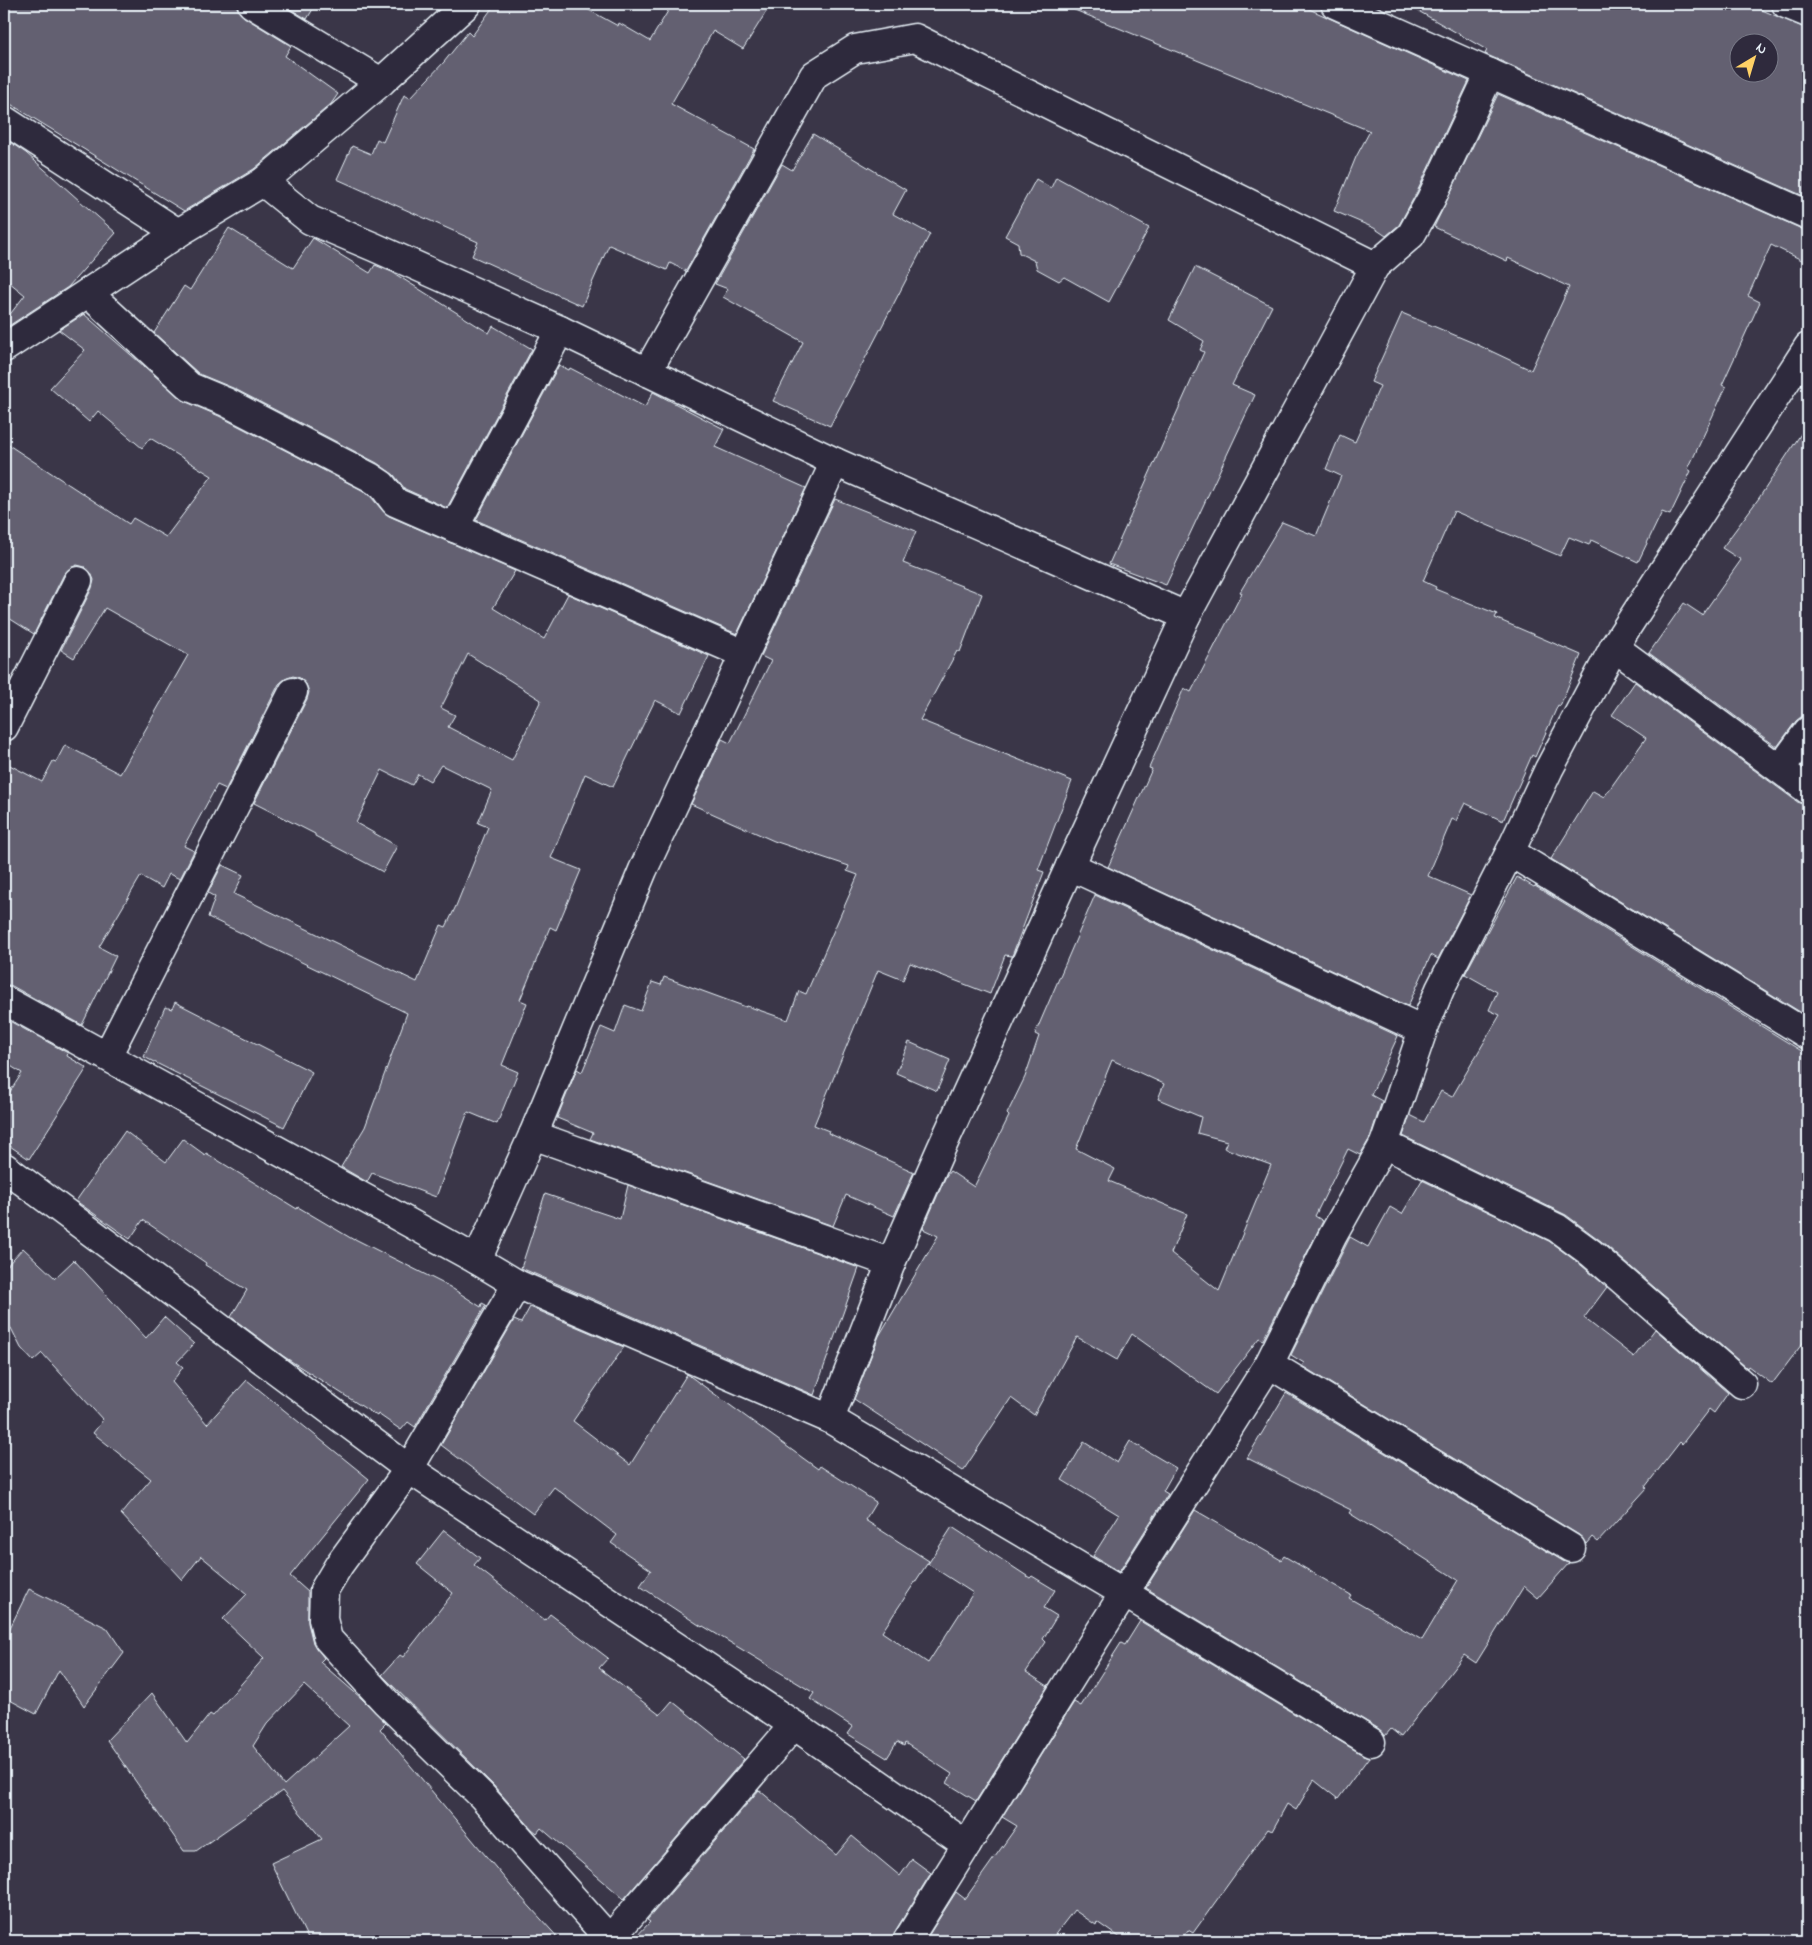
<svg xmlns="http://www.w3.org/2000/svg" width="1812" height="1945" font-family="'Indie Flower',sans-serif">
<rect width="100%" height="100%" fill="#3a3648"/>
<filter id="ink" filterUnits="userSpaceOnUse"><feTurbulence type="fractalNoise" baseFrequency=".02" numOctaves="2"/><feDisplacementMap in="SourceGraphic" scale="10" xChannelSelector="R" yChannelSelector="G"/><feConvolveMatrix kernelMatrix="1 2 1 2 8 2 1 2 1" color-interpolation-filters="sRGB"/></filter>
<g filter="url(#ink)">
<g fill="#636171" stroke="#e8f1f8" fill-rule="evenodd">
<polygon points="4,4 236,4 239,12 244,17 291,46 285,56 338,94 331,104 254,169 184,211 4,100"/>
<polygon points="282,4 316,4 307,19"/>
<polygon points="495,4 578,4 618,26 619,23 650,41 671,6 668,4 771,4 743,49 713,31 671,104 754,149 686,271 670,263 667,270 609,245 582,306 472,256 478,242 337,179 352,146 371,154 377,139 383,142 404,95 410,98 444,62 468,32 472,36"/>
<polygon points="1060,4 1298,4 1469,81 1417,192 1399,225 1386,236 1374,228 1334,211 1356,157 1370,131"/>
<path d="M 1406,4 L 1748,4 L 1802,27 L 1808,28 L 1808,198 L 1485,54 L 1487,50 ZM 1740,42 L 1770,42 L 1770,72 L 1740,72 Z"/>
<polygon points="1498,94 1802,229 1808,230 1808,263 1771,245 1748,296 1760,302 1722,385 1726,387 1688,469 1691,471 1670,515 1662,512 1638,562 1591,540 1589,545 1569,537 1560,556 1454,511 1423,581 1436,587 1435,589 1497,614 1495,618 1581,655 1560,706 1558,705 1535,757 1532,755 1503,821 1465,803 1456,821 1452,819 1428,876 1471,895 1438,959 1431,955 1408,1006 1108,867 1152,769 1149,768 1184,688 1191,692 1242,593 1240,592 1282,522 1316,536 1341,476 1326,469 1340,435 1355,442 1380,386 1371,382 1402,313 1476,344 1531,370 1569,287 1508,258 1507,261 1434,227"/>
<polygon points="813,134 906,190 893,214 930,234 830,426 773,401 803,342 723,297 728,289 715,284 782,164 792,170"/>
<polygon points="4,138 26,153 116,233 68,287 4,329 4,322 25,295 4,278"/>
<polygon points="1056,177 1149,228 1109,302 1064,277 1059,281 1037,269 1035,261 1019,253 1018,243 1005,236 1036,179 1051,188"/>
<polygon points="229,228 293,268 313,238 370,273 375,265 392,272 489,333 493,326 532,349 447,508 405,489 394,475 377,463 233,388 199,374 154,333 184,286 190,290"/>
<polygon points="1195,267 1272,306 1232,385 1255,395 1166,585 1109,564 1204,352 1200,350 1204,341 1169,320"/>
<path d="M 84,314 L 184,401 L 219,416 L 362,490 L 371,497 L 383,511 L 389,516 L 515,571 L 493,608 L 544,639 L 568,594 L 709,656 L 681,713 L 655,700 L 613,787 L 585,774 L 551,858 L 581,870 L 556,930 L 550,927 L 520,1000 L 527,1003 L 502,1065 L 518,1072 L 497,1124 L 468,1112 L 436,1197 L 372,1173 L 367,1182 L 341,1167 L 365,1127 L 407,1013 L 208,917 L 215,897 L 208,893 L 222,865 L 243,875 L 234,894 L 417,982 L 441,925 L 446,927 L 456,906 L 488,827 L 478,823 L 492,790 L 441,765 L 430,781 L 418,774 L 412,785 L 382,770 L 356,823 L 397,846 L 383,872 L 315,836 L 315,834 L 254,803 L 307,699 L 309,692 L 306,684 L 300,678 L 293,676 L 285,679 L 279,684 L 226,789 L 217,785 L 184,846 L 194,851 L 180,879 L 169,874 L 162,888 L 141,876 L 99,947 L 116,956 L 82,1025 L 12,986 L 4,984 L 4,762 L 42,782 L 53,761 L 56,762 L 65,745 L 120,774 L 188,655 L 105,608 L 74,658 L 61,650 L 92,588 L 94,580 L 91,573 L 85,567 L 77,565 L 70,568 L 64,574 L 34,634 L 4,615 L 4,442 L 129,524 L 133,518 L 166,537 L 212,476 L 150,438 L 142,448 L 98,411 L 89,422 L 50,388 L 85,350 L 59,330 ZM 468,654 L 541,700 L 512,760 L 448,727 L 455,715 L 441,708 Z"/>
<polygon points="559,365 569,370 570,368 645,407 653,392 724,429 715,447 806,488 737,634 476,520"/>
<polygon points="1808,423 1808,716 1801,717 1796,721 1777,747 1649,653 1684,603 1702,615 1741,560 1722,548 1759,498"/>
<polygon points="835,499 916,531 903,563 982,594 960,652 957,651 920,720 1072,781 1038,870 1044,872 1012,956 1005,955 990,994 910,963 903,980 878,970 814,1125 829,1131 828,1133 914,1172 894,1216 846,1195 833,1226 590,1139 593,1133 557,1118 577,1069 582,1072 601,1027 615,1033 625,1005 641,1011 652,982 661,985 664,977 746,1007 747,1006 788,1020 799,991 806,994 858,875 847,871 849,866 774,841 691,804 722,739 730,743 771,661 761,656"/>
<polygon points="1635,682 1799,803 1808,805 1808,1011 1805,1015 1551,859 1593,791 1604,797 1646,738 1612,715"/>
<polygon points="1517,877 1534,887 1535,886 1808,1055 1808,1336 1772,1384 1748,1366 1747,1368 1601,1241 1566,1215 1403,1136 1410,1115 1424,1122 1441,1091 1452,1097 1500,1015 1489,1010 1497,992 1465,974"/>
<path d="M 1095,895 L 1398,1036 L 1371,1095 L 1382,1101 L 1370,1138 L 1360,1155 L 1348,1149 L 1315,1216 L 1323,1221 L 1263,1340 L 1259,1338 L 1216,1394 L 1132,1334 L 1117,1360 L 1077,1337 L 1034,1415 L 1011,1398 L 963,1471 L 854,1399 L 879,1336 L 938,1236 L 923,1229 L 946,1176 L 950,1171 L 974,1187 L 1009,1116 L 1007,1114 L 1025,1077 L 1039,1036 L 1035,1034 ZM 1112,1060 L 1164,1084 L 1158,1099 L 1201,1117 L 1197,1133 L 1227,1141 L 1224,1148 L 1271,1165 L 1219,1291 L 1171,1253 L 1187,1214 L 1109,1181 L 1115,1169 L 1076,1149 Z"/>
<polygon points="175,1002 312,1072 284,1127 144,1057 165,1007 172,1009"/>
<polygon points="4,1018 66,1052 68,1053 67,1056 87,1068 29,1159 4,1142 4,1101 22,1073 4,1062"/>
<polygon points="909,1042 950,1060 937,1091 896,1073"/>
<polygon points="125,1131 166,1162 183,1139 205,1155 206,1153 297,1209 298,1207 354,1240 355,1239 450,1287 481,1307 482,1303 486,1305 415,1427 408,1422 401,1430 378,1414 377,1416 283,1356 231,1317 247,1290 205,1265 206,1263 143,1220 130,1239 76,1201"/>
<polygon points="1422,1180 1549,1241 1581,1265 1607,1287 1584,1318 1634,1357 1655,1329 1728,1393 1714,1413 1709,1409 1682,1444 1680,1442 1645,1487 1647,1488 1598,1542 1592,1537 1586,1544 1579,1535 1302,1366 1304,1363 1291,1355 1350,1237 1368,1247 1390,1207 1402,1214"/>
<polygon points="628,1185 859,1268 814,1395 521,1268 545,1194 620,1219"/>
<path d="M 23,1248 L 55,1278 L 74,1260 L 146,1338 L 164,1317 L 194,1344 L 177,1362 L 183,1367 L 172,1382 L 207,1424 L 247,1380 L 369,1479 L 290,1576 L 308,1592 L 308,1623 L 313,1643 L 324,1658 L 320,1662 L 361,1698 L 386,1723 L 380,1729 L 511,1886 L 561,1941 L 309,1941 L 271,1863 L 322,1839 L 282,1791 L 196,1851 L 184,1851 L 107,1740 L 152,1693 L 187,1743 L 210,1714 L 213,1716 L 264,1658 L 223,1619 L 247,1594 L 201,1556 L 182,1580 L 121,1514 L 151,1479 L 93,1433 L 103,1420 L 42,1353 L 33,1361 L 21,1348 L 11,1328 L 4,1321 L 4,1269 ZM 304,1685 L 349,1726 L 284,1785 L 253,1746 L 267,1724 Z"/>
<polygon points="530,1307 624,1347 573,1421 630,1465 687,1374 818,1469 820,1466 876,1502 865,1520 929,1561 882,1632 928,1663 973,1593 928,1564 952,1527 1030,1578 1032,1576 1055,1590 1044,1608 1057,1616 1043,1639 1046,1642 1026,1672 1048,1686 976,1801 947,1783 952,1774 905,1743 904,1746 897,1742 887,1758 848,1734 853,1727 810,1699 814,1693 703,1626 702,1627 640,1586 651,1570 611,1543 617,1535 554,1487 533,1514 441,1445 514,1320 521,1323"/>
<polygon points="1286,1393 1563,1561 1569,1563 1538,1598 1524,1586 1476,1663 1464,1655 1401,1737 1391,1729 1385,1736 1379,1729 1146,1588 1195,1510 1281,1560 1284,1556 1351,1595 1349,1598 1422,1640 1458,1580 1385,1533 1384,1535 1349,1513 1351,1510 1247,1458"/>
<polygon points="1130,1441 1176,1468 1163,1491 1168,1494 1119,1572 1093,1556 1119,1515 1062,1480 1084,1442 1117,1463"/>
<polygon points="444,1530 480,1558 474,1565 545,1620 550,1614 608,1658 599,1668 660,1715 672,1701 744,1759 624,1899 541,1828 537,1833 532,1829 493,1785 382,1675 400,1655 403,1657 453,1593 417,1564"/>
<polygon points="29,1589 107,1628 124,1653 84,1706 59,1670 36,1714 4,1697 4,1640"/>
<polygon points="1140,1621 1363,1755 1369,1757 1338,1799 1314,1780 1296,1810 1287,1804 1272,1831 1268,1829 1193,1933 1188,1930 1180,1941 1124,1941 1097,1922 1096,1925 1074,1910 1050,1941 925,1941 956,1892 965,1899 1017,1826 1002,1817 1074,1702 1081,1706 1121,1643 1125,1645"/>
<polygon points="759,1790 836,1855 852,1836 900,1876 912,1859 931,1873 894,1933 892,1941 632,1941 650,1922 647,1920"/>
</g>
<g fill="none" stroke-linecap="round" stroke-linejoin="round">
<defs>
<g id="minor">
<polyline points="252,4 381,82"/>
<polyline points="1335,4 1808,215"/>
<polyline points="1786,4 1808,13"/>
<polyline points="4,120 178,233"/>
<polyline points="263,182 310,220 374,247 560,330 835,462 1186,616"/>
<polyline points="88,293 190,387 226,402 370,477 382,485 395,502 744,654"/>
<polyline points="4,348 178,233 263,182 381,82 467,4"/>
<polyline points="647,372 814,75 855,49 915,38 1375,266"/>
<polyline points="454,528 560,330"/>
<polyline points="1614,647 1808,790"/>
<polyline points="4,727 78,581"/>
<polyline points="1780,769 1808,731"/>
<polyline points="1510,852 1808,1035"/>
<polyline points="1070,866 1423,1030"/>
<polyline points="4,1000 477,1260 517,1284 830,1419 1124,1593 1371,1742"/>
<polyline points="107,1056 293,692"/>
<polyline points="533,1135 891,1263"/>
<polyline points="1384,1144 1557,1228 1591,1253 1742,1384"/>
<polyline points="4,1167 409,1469 794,1725 967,1845"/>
<polyline points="477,1260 533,1135 643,870 835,462"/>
<polyline points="517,1284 409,1469 339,1565 324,1590 323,1619 328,1639 386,1702 482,1796 611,1941"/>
<polyline points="1269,1364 1571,1548"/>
<polyline points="830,1419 891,1263 941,1149 1070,866 1186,616 1375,266 1411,235 1431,199 1490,73"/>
<polyline points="609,1940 794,1725"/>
<polyline points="907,1941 1087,1652 1269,1364 1332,1237 1384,1144 1423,1030 1440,989 1510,852 1549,769 1614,647 1808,347"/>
</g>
</defs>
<use href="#minor" stroke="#e8f1f8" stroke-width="31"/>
<use href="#minor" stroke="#2f2a3d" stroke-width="28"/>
</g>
</g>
<rect width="1812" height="1945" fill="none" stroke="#2f2a3d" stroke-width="20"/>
<rect x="10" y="10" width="1792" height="1925" fill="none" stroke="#e8f1f8" stroke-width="2" filter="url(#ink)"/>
<g transform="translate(1754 58) rotate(38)"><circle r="24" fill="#2f2a3d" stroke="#797a88"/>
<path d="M0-4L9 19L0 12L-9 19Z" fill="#ffd166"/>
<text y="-8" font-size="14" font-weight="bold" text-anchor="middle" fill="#e8f1f8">N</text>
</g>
</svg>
